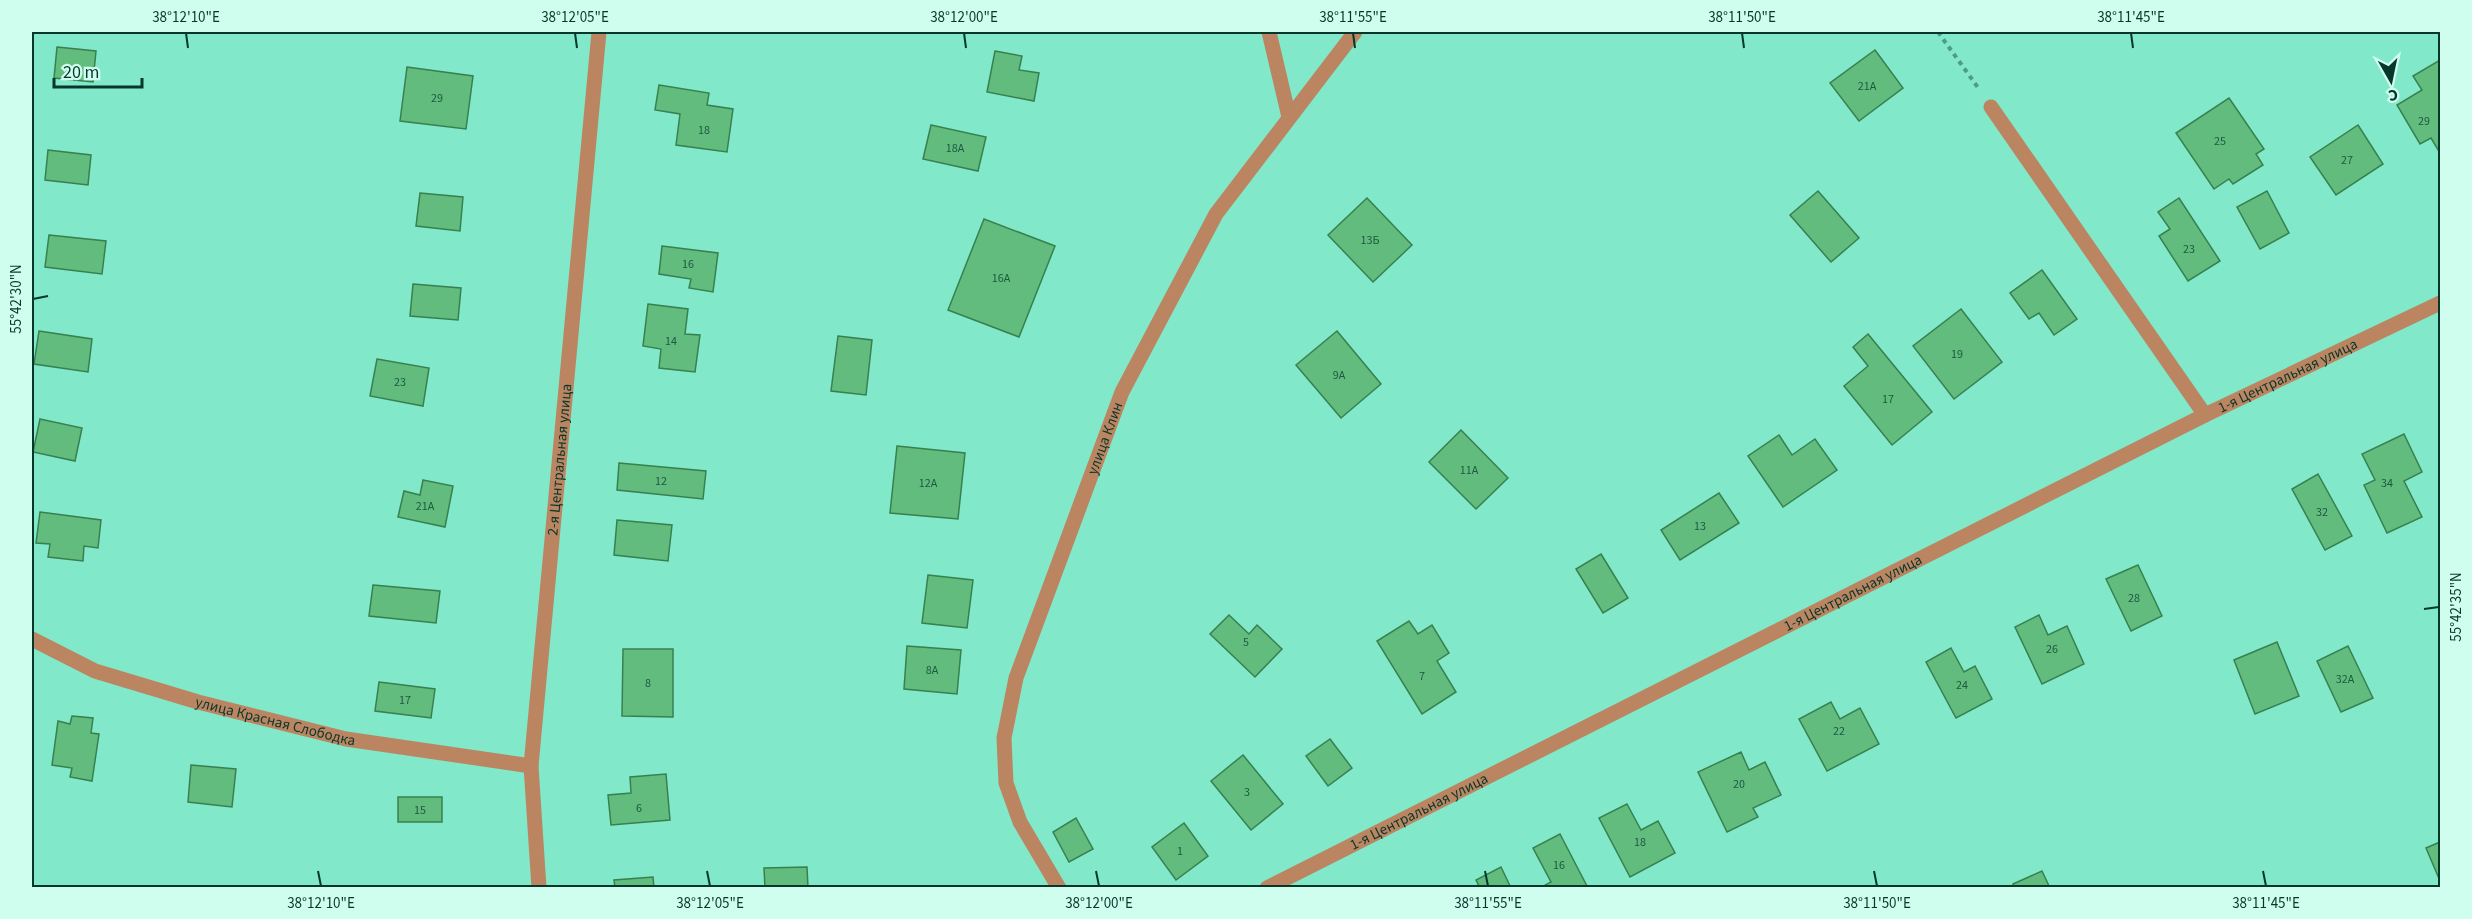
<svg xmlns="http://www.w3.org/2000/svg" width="2472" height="919" font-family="'Source Sans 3',sans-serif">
<rect width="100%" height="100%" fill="#81e8ca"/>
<g fill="#61bc7e" stroke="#378150" stroke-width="1.5">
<polygon points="57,47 96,51 93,82 54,78"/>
<polygon points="1875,50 1903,88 1859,121 1830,83"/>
<polygon points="995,51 1022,56 1019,70 1039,73 1034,101 987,92"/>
<polygon points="2440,60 2440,153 2431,138 2420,144 2397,105 2422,90 2413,76"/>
<polygon points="407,67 473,76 466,129 400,121"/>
<polygon points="659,85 709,93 707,105 733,109 727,152 676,145 680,114 655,110"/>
<polygon points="2229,98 2264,149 2256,154 2263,165 2233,184 2229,179 2214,189 2176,133"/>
<polygon points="931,125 986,137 978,171 923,159"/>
<polygon points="2358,125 2383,164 2336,195 2310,157"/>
<polygon points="48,150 91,155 88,185 45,180"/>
<polygon points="1818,191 1859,238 1831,262 1790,215"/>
<polygon points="2267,191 2289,233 2260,249 2237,207"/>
<polygon points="420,193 463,197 460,231 416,226"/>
<polygon points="1367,198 1412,245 1373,282 1328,235"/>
<polygon points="2179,198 2220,261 2188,281 2159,236 2170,229 2158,212"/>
<polygon points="984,219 1055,246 1019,337 948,310"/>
<polygon points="49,235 106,241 102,274 45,267"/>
<polygon points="662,246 718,253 713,292 689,288 691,279 659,274"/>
<polygon points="2042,270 2077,319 2054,335 2039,313 2029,319 2010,293"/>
<polygon points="413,284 461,288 458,320 410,316"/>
<polygon points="648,304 688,309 685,334 700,335 695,372 659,368 661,349 643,346"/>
<polygon points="1961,309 2002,362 1954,399 1913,346"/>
<polygon points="39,331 92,339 88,372 34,364"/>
<polygon points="1337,331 1381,384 1341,418 1296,365"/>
<polygon points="1868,334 1932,412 1892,445 1844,386 1868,366 1853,347"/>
<polygon points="838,336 872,340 866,395 831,391"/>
<polygon points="377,359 429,368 423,406 370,396"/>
<polygon points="40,419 82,428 75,461 33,452"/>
<polygon points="1461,430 1508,478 1476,509 1429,462"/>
<polygon points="2404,434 2422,472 2404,481 2422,517 2387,533 2364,485 2375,480 2362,454"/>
<polygon points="1779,435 1792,455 1815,439 1837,470 1783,507 1748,456"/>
<polygon points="897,446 965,453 958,519 890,513"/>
<polygon points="619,463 706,471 703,499 617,490"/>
<polygon points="2318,474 2352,536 2325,550 2292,489"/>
<polygon points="423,480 453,486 445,527 398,517 404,491 420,495"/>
<polygon points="1719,493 1739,523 1680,560 1661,530"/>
<polygon points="40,512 101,520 98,548 84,546 83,561 48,557 50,544 36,543"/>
<polygon points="617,520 672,525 668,561 614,555"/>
<polygon points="1601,554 1628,598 1603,613 1576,569"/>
<polygon points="2138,565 2162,616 2131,631 2106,579"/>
<polygon points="928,575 973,580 967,628 922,623"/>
<polygon points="373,585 440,591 436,623 369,616"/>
<polygon points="1229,615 1249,634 1257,625 1282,649 1255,677 1210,634"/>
<polygon points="2039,615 2048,635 2067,626 2084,664 2042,684 2015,627"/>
<polygon points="1409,621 1418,634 1432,625 1449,653 1437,661 1456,692 1422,714 1377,641"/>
<polygon points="2277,642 2299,696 2255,714 2234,660"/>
<polygon points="907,646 961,650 957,694 904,689"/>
<polygon points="2348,646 2373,698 2341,712 2317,661"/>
<polygon points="1951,648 1964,672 1975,666 1992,699 1956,718 1926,662"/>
<polygon points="623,649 673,649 673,717 622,716"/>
<polygon points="379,682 435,689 431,718 375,711"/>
<polygon points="1831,702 1840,719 1860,708 1879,744 1827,771 1799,719"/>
<polygon points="72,716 93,718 91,733 99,734 92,781 70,777 72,768 52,765 58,721 70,724"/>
<polygon points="1330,739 1352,768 1328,786 1306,756"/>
<polygon points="1741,752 1749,770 1765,762 1781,795 1753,808 1758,817 1727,832 1698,772"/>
<polygon points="1243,755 1283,804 1251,830 1211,781"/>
<polygon points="191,765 236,769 232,807 188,802"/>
<polygon points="666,774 670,820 611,825 608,795 631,793 630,777"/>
<rect x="398" y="797" width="44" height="25"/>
<polygon points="1627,804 1641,830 1658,821 1675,853 1630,877 1599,818"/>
<polygon points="1076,818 1093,849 1069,862 1053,832"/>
<polygon points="1184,823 1208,856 1176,880 1152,847"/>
<polygon points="1560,834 1588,888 1540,888 1551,882 1533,848"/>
<polygon points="2440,842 2440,881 2426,848"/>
<polygon points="807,867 808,888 765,888 764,868"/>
<polygon points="1501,867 1511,888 1480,888 1476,880"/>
<polygon points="2042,871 2050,888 2014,888 2013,884"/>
<polygon points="653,877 654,888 615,888 614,880"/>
</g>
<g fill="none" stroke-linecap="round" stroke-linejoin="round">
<polyline stroke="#4d9c86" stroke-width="4" stroke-dasharray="4.5 4.5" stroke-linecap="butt" points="1938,32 1979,89"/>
<g stroke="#bc8562" stroke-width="15">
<polyline points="1269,32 1289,117"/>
<polyline points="1991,107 2205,415"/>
<path id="s1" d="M 32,639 L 95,671 L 198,702 L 346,739 L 531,766"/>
<path id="s2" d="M 539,888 L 531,766 L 599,32"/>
<path id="s3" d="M 1059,888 L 1020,822 L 1006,783 L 1004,738 L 1016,678 L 1122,392 L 1216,214 L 1355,32"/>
<path id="s4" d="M 1267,888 L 2205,415 L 2440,303"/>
</g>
</g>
<path fill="none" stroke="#07372b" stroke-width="2" d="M 186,33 L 188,48M 575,33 L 577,48M 964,33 L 966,48M 1353,33 L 1355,48M 1742,33 L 1744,48M 2131,33 L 2133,48M 33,299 L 48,296M 2424,609 L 2439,607M 318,871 L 321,886M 707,871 L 710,886M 1096,871 L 1099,886M 1485,871 L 1488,886M 1874,871 L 1877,886M 2263,871 L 2266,886"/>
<g text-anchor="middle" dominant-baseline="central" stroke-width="5" stroke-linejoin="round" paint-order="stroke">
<g font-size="12" fill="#1e5840">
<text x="1867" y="86">21А</text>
<text x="437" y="98">29</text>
<text x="2424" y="121">29</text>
<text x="704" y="130">18</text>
<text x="2220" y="141">25</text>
<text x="955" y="148">18А</text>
<text x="2347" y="160">27</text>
<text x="1370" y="240">13Б</text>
<text x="2189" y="249">23</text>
<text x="688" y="264">16</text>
<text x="1001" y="278">16А</text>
<text x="671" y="341">14</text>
<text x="1957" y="354">19</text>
<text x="1339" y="375">9А</text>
<text x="400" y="382">23</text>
<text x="1888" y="399">17</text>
<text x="1469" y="470">11А</text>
<text x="661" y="481">12</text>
<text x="928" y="483">12А</text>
<text x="2387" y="483">34</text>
<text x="425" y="506">21А</text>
<text x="2322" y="512">32</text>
<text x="1700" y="526">13</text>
<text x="2134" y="598">28</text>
<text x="1246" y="642">5</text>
<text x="2052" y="649">26</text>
<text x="932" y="670">8А</text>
<text x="1422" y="676">7</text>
<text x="2345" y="679">32А</text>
<text x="648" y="683">8</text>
<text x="1962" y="685">24</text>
<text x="405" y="700">17</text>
<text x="1839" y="731">22</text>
<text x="1739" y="784">20</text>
<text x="1247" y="792">3</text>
<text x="639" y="808">6</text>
<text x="420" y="810">15</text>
<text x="1640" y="842">18</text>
<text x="1180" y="851">1</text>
<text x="1559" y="865">16</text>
</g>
<g font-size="15" fill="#07372b" stroke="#cffeee">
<text stroke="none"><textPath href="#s4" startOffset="1142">1-я Центральная улица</textPath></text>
<text stroke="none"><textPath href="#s3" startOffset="480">улица Клин</textPath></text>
<text stroke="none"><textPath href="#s2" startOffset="430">2-я Центральная улица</textPath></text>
<text stroke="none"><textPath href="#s4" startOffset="656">1-я Центральная улица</textPath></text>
<text stroke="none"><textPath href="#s1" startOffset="258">улица Красная Слободка</textPath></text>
<text stroke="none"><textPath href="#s4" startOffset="170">1-я Центральная улица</textPath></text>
</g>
</g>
<rect width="2472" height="919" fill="none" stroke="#cffeee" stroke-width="66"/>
<g transform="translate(2391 81) rotate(171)" stroke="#cffeee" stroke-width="4.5" paint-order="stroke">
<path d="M0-4.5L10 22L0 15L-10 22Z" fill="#07372b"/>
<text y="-9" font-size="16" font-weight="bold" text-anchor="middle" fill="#07372b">С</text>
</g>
<path d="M54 78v9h88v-9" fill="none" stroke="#07372b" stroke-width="3"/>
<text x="63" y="78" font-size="18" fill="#07372b" stroke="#cffeee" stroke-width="4.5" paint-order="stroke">20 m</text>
<rect x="33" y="33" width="2406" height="853" fill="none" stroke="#07372b" stroke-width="2"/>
<g font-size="15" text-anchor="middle" fill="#07372b">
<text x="186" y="22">38°12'10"E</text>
<text x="575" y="22">38°12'05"E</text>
<text x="964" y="22">38°12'00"E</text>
<text x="1353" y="22">38°11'55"E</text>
<text x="1742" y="22">38°11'50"E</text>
<text x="2131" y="22">38°11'45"E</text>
<text transform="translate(16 299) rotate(-90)" y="5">55°42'30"N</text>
<text transform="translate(2456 607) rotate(-90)" y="5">55°42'35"N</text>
<text x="321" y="908">38°12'10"E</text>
<text x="710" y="908">38°12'05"E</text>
<text x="1099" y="908">38°12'00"E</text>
<text x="1488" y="908">38°11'55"E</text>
<text x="1877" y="908">38°11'50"E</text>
<text x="2266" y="908">38°11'45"E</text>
</g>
</svg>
